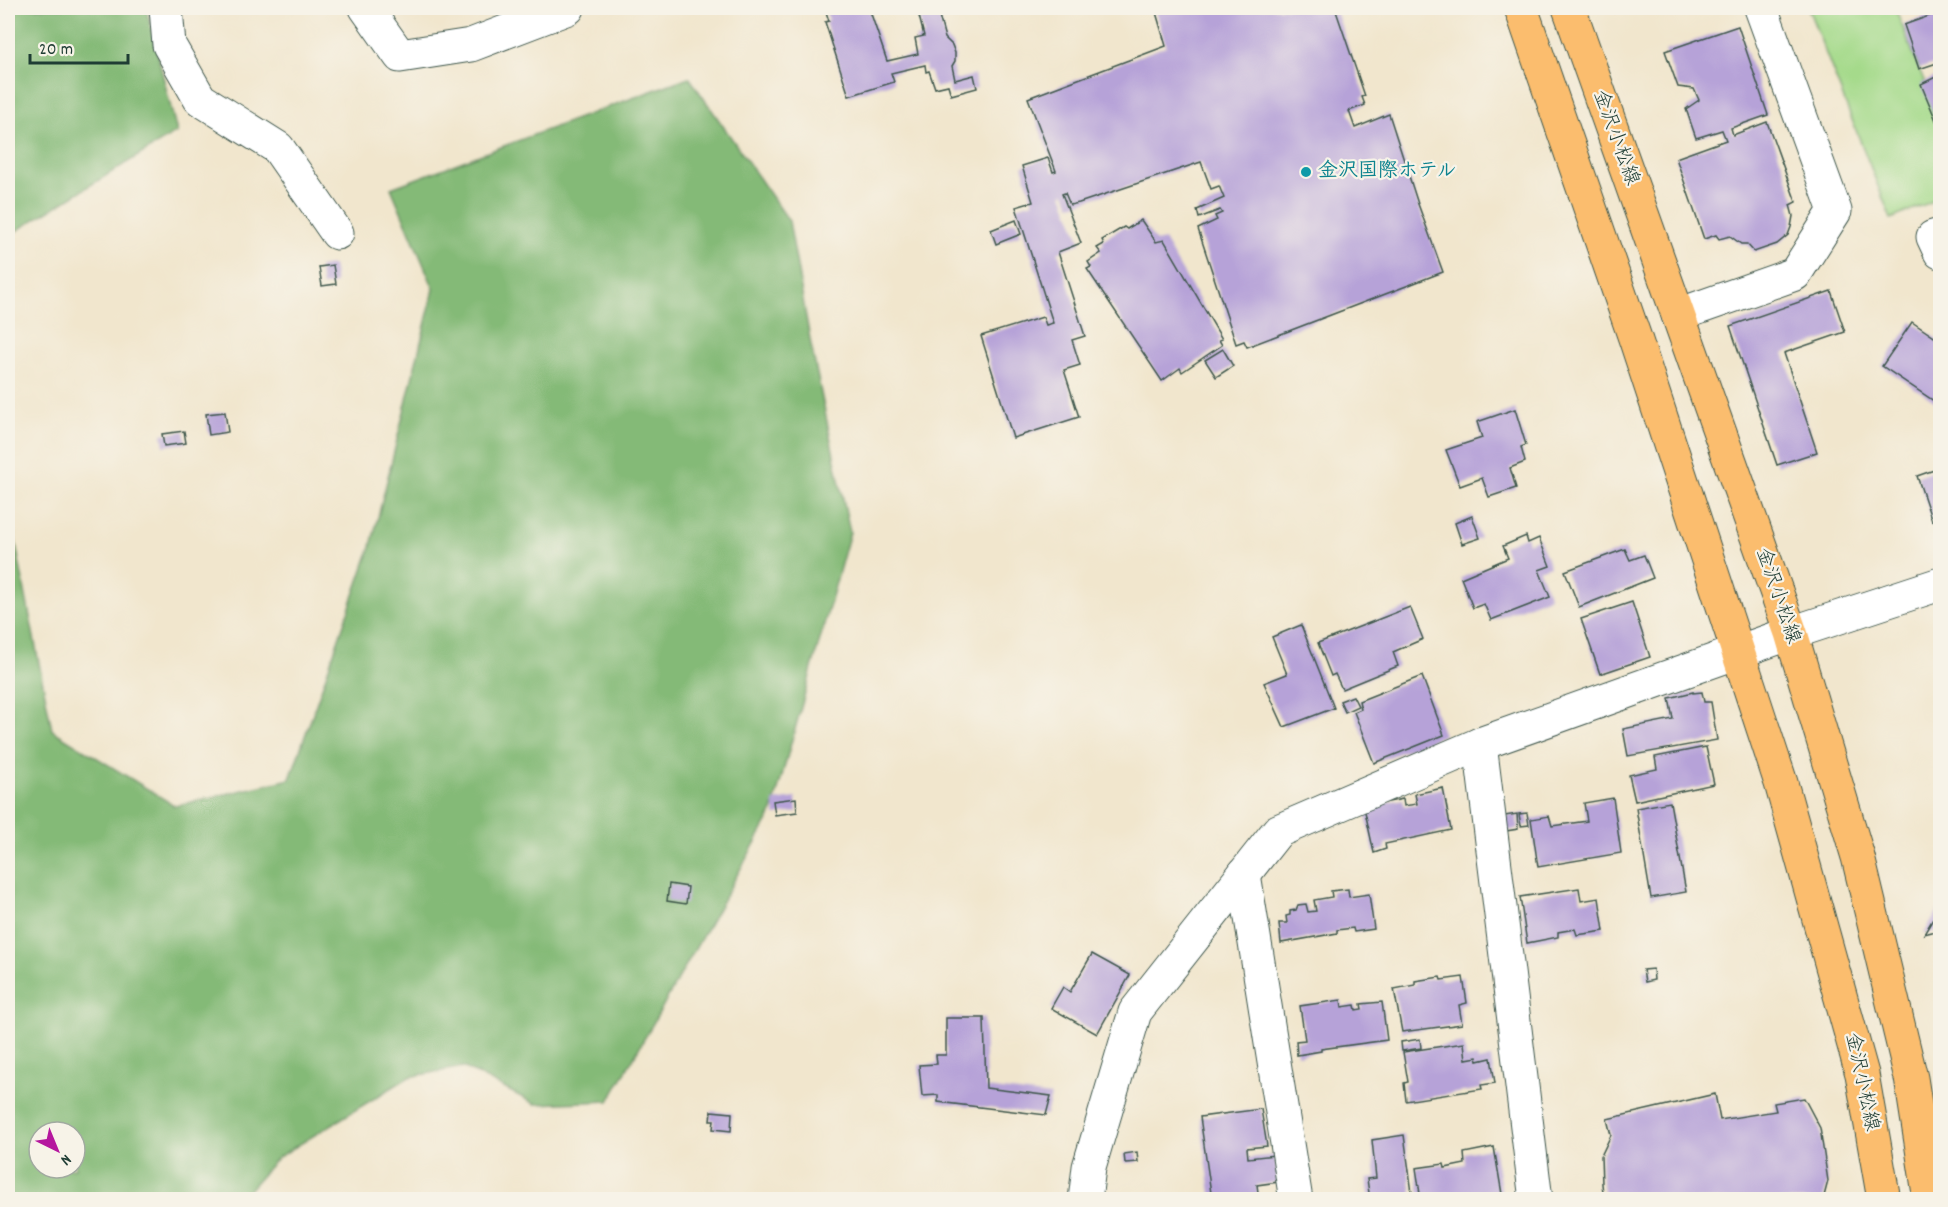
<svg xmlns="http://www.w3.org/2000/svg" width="1948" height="1207" font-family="Dekko,'Klee One',sans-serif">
<rect width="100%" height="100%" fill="#f7f3e8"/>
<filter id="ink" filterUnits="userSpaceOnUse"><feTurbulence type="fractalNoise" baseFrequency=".0167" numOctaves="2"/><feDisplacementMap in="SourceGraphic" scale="12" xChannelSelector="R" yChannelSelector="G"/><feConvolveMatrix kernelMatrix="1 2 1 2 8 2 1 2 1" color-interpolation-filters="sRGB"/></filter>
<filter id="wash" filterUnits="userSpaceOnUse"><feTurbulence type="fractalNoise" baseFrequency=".008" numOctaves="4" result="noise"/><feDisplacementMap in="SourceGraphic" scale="24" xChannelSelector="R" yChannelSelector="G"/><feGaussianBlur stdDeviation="1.35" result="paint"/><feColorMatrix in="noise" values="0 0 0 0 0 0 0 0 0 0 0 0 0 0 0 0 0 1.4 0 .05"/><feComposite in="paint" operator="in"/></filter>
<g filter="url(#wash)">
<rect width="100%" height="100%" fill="#f1e6cd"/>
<polygon fill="#a5da8b" stroke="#628c60" stroke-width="1.5" points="1808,8 1895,8 1940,121 1940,198 1891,219"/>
<g fill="#84ba77" stroke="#527c56" stroke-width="1.5" fill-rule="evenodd">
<polygon points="8,8 146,8 177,132 8,236"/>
<path d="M 689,77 L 789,221 L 811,345 L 850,532 L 771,815 L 609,1101 L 535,1104 L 463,1067 L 409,1077 L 277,1158 L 241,1199 L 8,1199 L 8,504 L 52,730 L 175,806 L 290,779 L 371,546 L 434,289 L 391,188 ZM 39,1132 L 75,1132 L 75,1168 L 39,1168 Z"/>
</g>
<g id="blocks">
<g fill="#b6a2d8">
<polygon points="828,8 869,8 887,61 918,54 915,38 924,36 917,8 937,8 945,38 952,45 955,53 955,61 952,66 955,80 974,75 977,88 951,95 948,85 935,88 929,71 926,72 925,65 891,73 894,82 849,96 825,22 829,21 825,9"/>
<polygon points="1161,8 1335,8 1365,96 1362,97 1365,105 1349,111 1355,128 1389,114 1418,204 1443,272 1247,347 1244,341 1236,344 1198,229 1217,220 1215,216 1222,213 1220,210 1199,218 1197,210 1224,198 1219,186 1211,189 1201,162 1079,203 1070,205 1065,193 1062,194 1081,243 1058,252 1085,336 1072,340 1080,365 1064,370 1079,417 1013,438 981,336 1043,317 1046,325 1053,323 1016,207 1033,202 1022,166 1048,158 1053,172 1056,171 1028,98 1166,46 1155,9"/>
<polygon points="1940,12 1940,62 1919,69 1904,25"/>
<polygon points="1738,26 1768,115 1731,128 1733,135 1767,122 1796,202 1790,205 1793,216 1791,227 1788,235 1777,244 1754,252 1747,244 1741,244 1730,236 1719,239 1716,235 1704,239 1676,158 1726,140 1722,130 1696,138 1686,109 1699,100 1694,89 1678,87 1665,51"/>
<polygon points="1940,75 1940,130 1921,84"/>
<polygon points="1016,220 1021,234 996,244 991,230"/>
<polygon points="1141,220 1156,242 1164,240 1222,339 1219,340 1222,345 1182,372 1180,368 1162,381 1087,269 1091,267 1088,262 1101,253 1097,248 1104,244 1102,240 1124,227 1127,229"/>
<polygon points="333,265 336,284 322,286 319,267"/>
<polygon points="1831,291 1845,332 1784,353 1817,452 1777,465 1730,326"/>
<polygon points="1912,322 1940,341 1940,405 1882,366"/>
<polygon points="1223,349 1233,366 1216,377 1205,360"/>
<polygon points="1515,409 1526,445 1521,447 1525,462 1510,468 1516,488 1489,497 1482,478 1460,486 1446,450 1482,438 1477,422"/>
<polygon points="225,412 228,432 209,435 206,414"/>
<polygon points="184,431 186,443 164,446 162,434"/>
<polygon points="1940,461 1940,518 1932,521 1917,476 1937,469 1935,463"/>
<polygon points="1472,516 1480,538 1462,544 1455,523"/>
<polygon points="1526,536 1528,543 1539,538 1550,566 1539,570 1550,597 1491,620 1484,604 1473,608 1461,578 1508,558 1503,546"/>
<polygon points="1625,549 1630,560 1644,555 1653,578 1579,607 1565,571"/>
<polygon points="1632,602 1650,657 1600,674 1581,619"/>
<polygon points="1410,607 1423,639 1393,652 1398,666 1342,689 1335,674 1331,676 1318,643"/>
<polygon points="1301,625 1334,708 1284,727 1264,683 1287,674 1272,637"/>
<polygon points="1422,676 1444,735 1374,763 1354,712 1361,709 1359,701"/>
<polygon points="1693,692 1693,693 1702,692 1704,702 1711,702 1717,740 1628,756 1623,729 1673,719 1669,698"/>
<polygon points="1353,696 1358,706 1345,712 1340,701"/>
<polygon points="1706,747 1714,784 1635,801 1629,775 1657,769 1655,757"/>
<polygon points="1443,788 1451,830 1385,844 1386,849 1374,853 1364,807 1403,799 1404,806 1417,804 1415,794"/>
<polygon points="796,798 797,812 775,815 773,801"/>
<polygon points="1613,798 1621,853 1538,867 1531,819 1549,816 1552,826 1587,821 1584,803"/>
<polygon points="1670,802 1686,892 1651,898 1636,808"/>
<polygon points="1527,813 1529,825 1521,826 1519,814"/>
<polygon points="1517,814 1518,829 1494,833 1492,818"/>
<polygon points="669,884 688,887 686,904 667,901"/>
<polygon points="1579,888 1581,901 1599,898 1604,931 1577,935 1575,929 1558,932 1558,937 1527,943 1520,897"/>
<polygon points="1348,889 1349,897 1369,894 1374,929 1354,932 1353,928 1337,930 1337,933 1281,943 1279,923 1287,923 1286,916 1290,915 1290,911 1296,910 1298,905 1306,904 1308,912 1316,911 1314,900 1332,897 1331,891"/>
<polygon points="1940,907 1940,930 1924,934"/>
<polygon points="1092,954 1130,975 1097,1034 1051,1008 1063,987 1070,992"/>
<polygon points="1653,969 1654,980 1645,982 1643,970"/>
<polygon points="1440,977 1441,980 1463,977 1467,1003 1459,1005 1462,1024 1402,1032 1394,989 1415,985 1415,981"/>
<polygon points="1341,1000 1342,1007 1355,1005 1356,1010 1362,1009 1361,1004 1382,1002 1387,1040 1321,1049 1321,1051 1297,1055 1296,1041 1305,1040 1300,1006"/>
<polygon points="946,1018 984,1018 986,1088 1051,1096 1046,1115 938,1102 938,1095 922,1096 919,1065 937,1064 936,1055 946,1055"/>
<polygon points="1420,1039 1421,1048 1402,1051 1401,1042"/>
<polygon points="1464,1043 1466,1059 1477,1057 1478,1061 1491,1058 1495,1083 1481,1085 1482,1089 1406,1101 1404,1083 1408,1082 1403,1052"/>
<polygon points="1715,1094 1720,1120 1776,1111 1774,1103 1804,1098 1820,1128 1828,1181 1823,1200 1604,1200 1602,1184 1601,1156 1611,1135 1607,1119"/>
<polygon points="1261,1109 1267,1146 1247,1148 1248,1158 1275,1155 1278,1182 1257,1185 1259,1200 1212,1200 1200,1117"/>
<polygon points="711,1111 732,1113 731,1131 713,1129 714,1120 710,1120"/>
<polygon points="1404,1135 1413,1200 1370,1200 1367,1179 1376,1178 1372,1140"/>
<polygon points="1494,1147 1503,1200 1421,1200 1416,1168 1444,1164 1445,1168 1465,1164 1464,1153"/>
<polygon points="1137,1152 1138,1162 1125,1163 1124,1154"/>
</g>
</g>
</g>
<g filter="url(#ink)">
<use href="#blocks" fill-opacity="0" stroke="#3e564b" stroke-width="1.5"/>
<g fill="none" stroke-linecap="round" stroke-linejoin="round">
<defs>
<g id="minor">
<polyline points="166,8 169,45 200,99 278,148 337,233"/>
<polyline points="366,8 400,56 471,45 568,8"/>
<polyline points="1940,235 1933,237 1940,252"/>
<polyline points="1678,315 1795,274 1835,211 1761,8"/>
<polyline points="1480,744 1536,1200"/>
<polyline points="1244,874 1296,1200"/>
<polyline points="1085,1200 1089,1167 1135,1012 1278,831 1480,744 1791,633 1940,584"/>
</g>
<g id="major">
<polyline points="1521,8 1636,341 1781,783 1862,1074 1884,1200"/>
<polyline points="1569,8 1791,633 1858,857 1911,1078 1930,1200"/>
</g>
</defs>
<use href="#minor" stroke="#3e564b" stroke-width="35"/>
<use href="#major" stroke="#3e564b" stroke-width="35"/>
<use href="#minor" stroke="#fff" stroke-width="33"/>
<use href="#major" stroke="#fbbd6e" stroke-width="33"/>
</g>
</g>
<circle fill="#0f9aa8" stroke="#f7f3e8" stroke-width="2" cx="1306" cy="172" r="6"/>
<g text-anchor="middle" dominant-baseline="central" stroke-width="4.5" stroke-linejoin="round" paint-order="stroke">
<g font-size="20" fill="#1f3d34" stroke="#f7f3e8">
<text transform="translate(1615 138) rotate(70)">金沢小松線</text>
<text transform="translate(1777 596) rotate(71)">金沢小松線</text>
<text transform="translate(1861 1082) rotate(78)">金沢小松線</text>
</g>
<g font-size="20" font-weight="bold" fill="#0d838f" stroke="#f7f3e8" text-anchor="start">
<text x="1318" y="172">金沢国際ホテル</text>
</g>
</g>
<rect width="1948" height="1207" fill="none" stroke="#f7f3e8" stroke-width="30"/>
<g transform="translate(57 1150) rotate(137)"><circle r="28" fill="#f7f3e8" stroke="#a1aaa0" stroke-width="1.5"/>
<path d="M0-4.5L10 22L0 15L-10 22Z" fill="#b5179e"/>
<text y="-9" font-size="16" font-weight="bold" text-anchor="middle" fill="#1f3d34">N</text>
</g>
<path d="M30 54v9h98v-9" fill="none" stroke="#1f3d34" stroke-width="3"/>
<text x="39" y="54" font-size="18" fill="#1f3d34" stroke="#f7f3e8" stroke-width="4.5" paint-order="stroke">20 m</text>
</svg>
